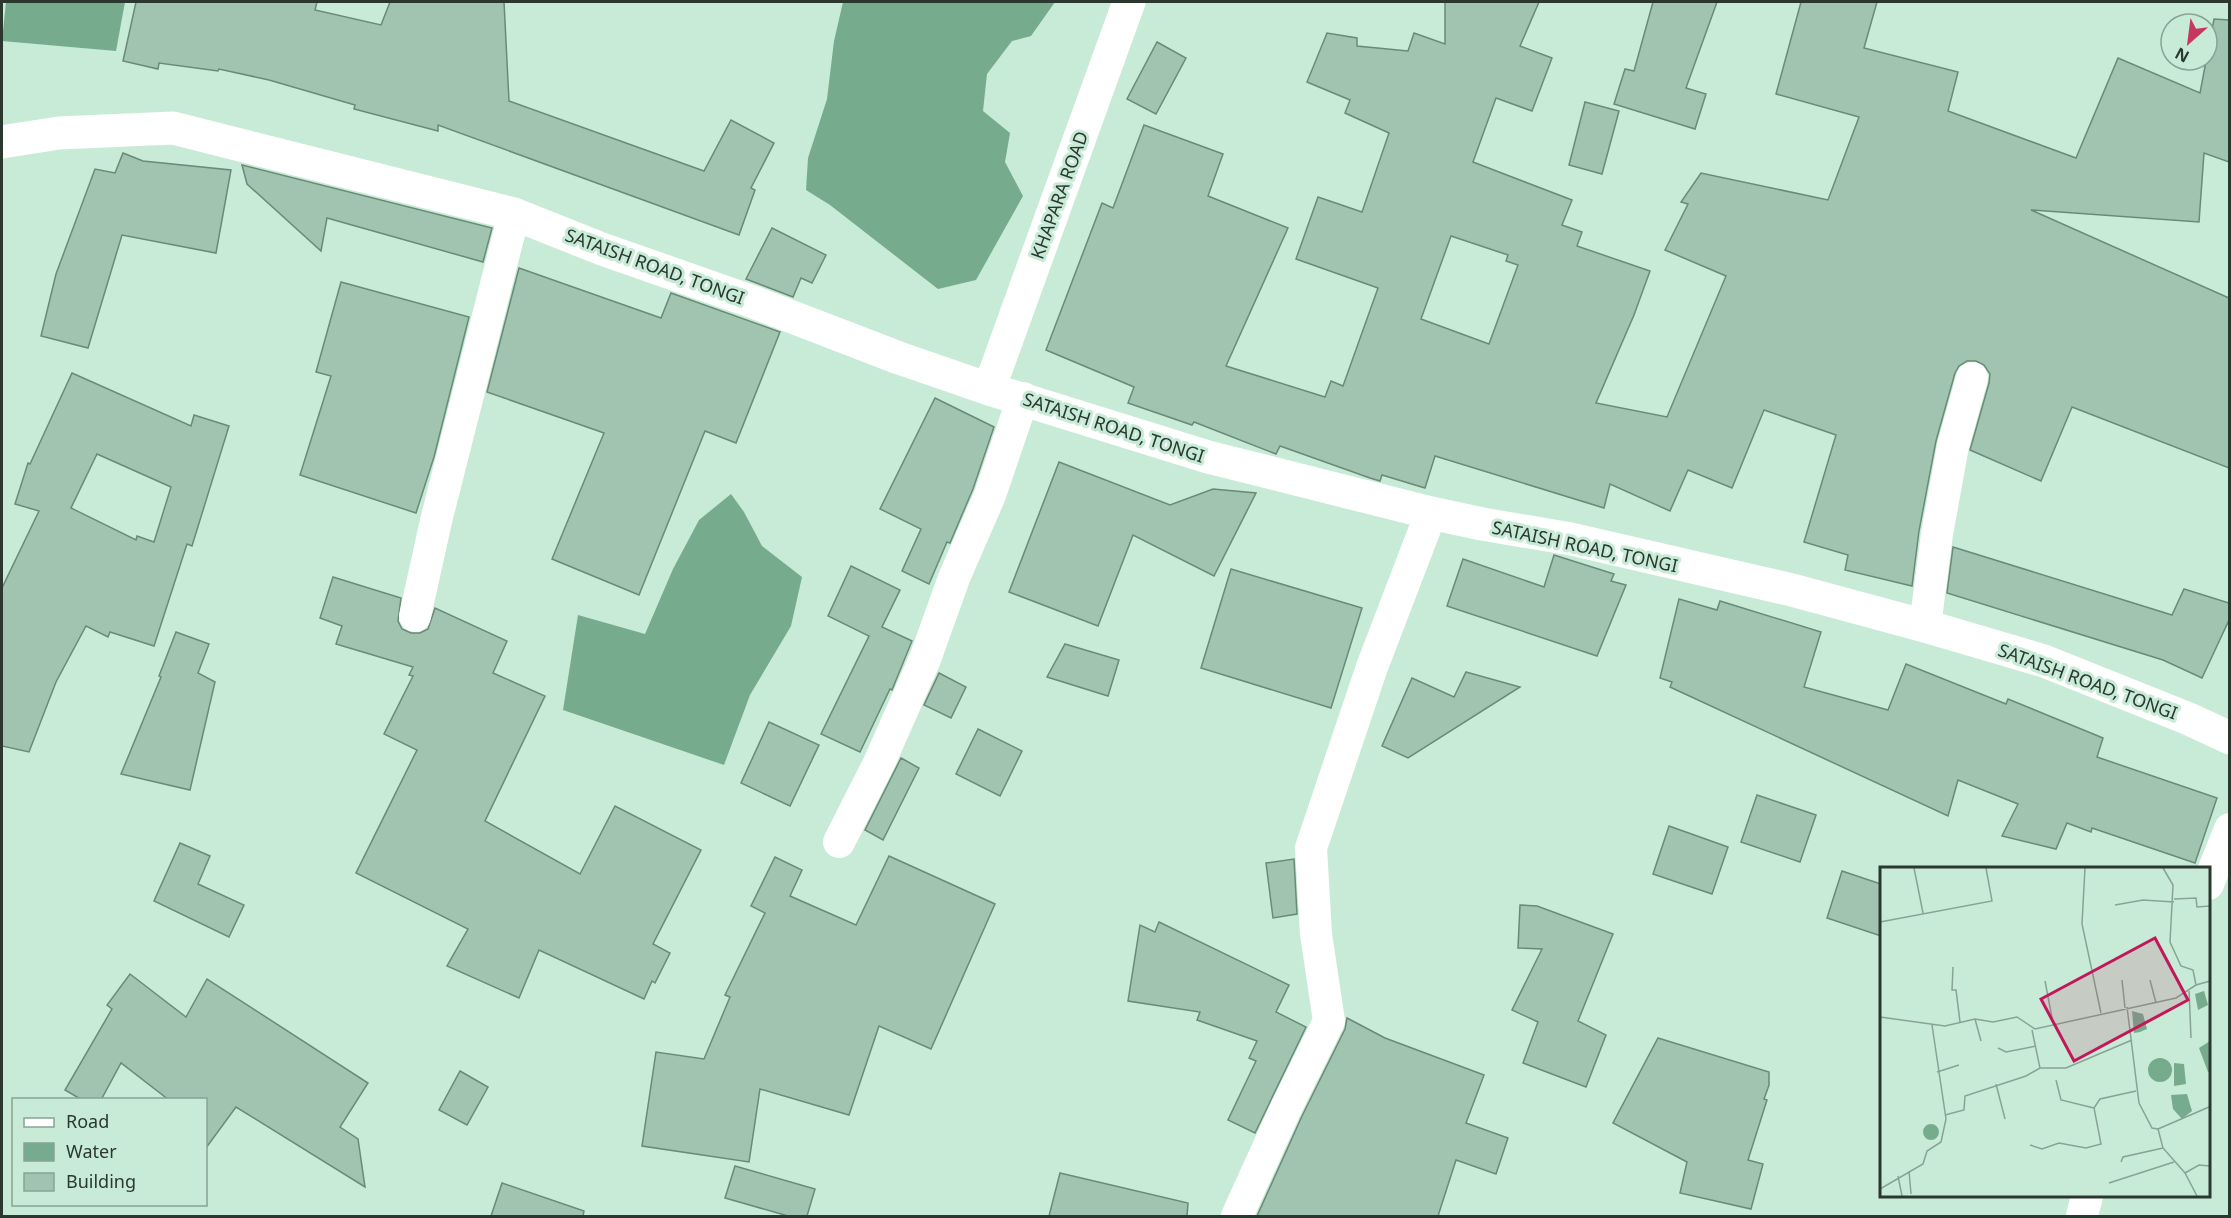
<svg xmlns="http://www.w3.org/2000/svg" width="2231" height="1218" font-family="'Noto Sans',sans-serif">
<rect width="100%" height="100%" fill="#c7ebd6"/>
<g fill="#76ac8d">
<polygon points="6,2 125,2 116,51 2,41"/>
<polygon points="843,2 1055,2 1031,36 1012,41 987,74 983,111 1010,133 1005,162 1023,196 976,280 938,289 830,205 806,190 808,158 827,99 834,41"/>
<polygon points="731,494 744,512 762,546 802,577 791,626 750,695 724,765 563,710 578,615 645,634 673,569 699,520"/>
</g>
<g fill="#a0c4af" stroke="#698a77" stroke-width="1.5" fill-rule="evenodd">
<polygon points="136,2 317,2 315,10 381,25 390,2 504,2 509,101 704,171 731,120 774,143 751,188 755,190 739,235 438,125 438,131 354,109 355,105 269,80 219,69 218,71 159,63 158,69 123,61"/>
<path d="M 1445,2 L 1539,2 L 1520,46 L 1552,58 L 1532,111 L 1496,98 L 1473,162 L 1572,200 L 1562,225 L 1582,232 L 1577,246 L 1650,271 L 1634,315 L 1596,403 L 1667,417 L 1726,276 L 1665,250 L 1688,204 L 1681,202 L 1701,173 L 1828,200 L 1859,117 L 1776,94 L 1801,2 L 1877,2 L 1864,48 L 1958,72 L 1948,111 L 2076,158 L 2118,58 L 2200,93 L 2214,19 L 2229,20 L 2229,162 L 2204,153 L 2199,222 L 2031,210 L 2229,298 L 2229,468 L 2072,407 L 2041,481 L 1970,450 L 1989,383 L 1990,374 L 1984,365 L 1976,361 L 1967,361 L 1959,366 L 1955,373 L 1936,441 L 1919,531 L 1912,586 L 1845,570 L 1848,555 L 1804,542 L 1836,435 L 1764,410 L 1732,488 L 1688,470 L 1670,511 L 1610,484 L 1604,508 L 1435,456 L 1425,488 L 1382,475 L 1380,481 L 1370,478 L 1280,446 L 1276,454 L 1194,422 L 1192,425 L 1128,403 L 1134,387 L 1046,350 L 1102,203 L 1113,208 L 1144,125 L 1223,154 L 1208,196 L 1288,228 L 1226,366 L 1325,397 L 1331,381 L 1343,386 L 1378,288 L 1296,259 L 1318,197 L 1362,212 L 1389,133 L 1345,113 L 1350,100 L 1307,82 L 1327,33 L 1357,38 L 1357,46 L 1408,51 L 1414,33 L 1445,44 ZM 1451,236 L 1508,255 L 1506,261 L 1518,265 L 1489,344 L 1421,319 Z"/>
<polygon points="1653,2 1717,2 1686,88 1706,94 1695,129 1614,104 1625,69 1634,71"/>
<polygon points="1157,42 1186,58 1156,114 1127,99"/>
<polygon points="1585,102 1619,111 1602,174 1569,165"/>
<polygon points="123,153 143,161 231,170 216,253 122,235 88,348 41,336 56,274 95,169 115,173"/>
<polygon points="242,165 492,228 483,262 327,218 321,251 247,184"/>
<polygon points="772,228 826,255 812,283 801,278 793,297 746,279"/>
<polygon points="519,268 661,318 671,293 780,332 736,443 705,431 639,595 552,559 604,433 487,392"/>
<polygon points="341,282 469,317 434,457 416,513 300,475 331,376 316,372"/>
<path d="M 72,373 L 191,426 L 194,415 L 229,426 L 192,546 L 187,544 L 154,646 L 110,632 L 108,637 L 86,626 L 56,682 L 29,752 L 2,746 L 2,588 L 39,511 L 15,504 L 28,463 L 30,464 ZM 97,454 L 171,487 L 154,542 L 137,536 L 136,540 L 71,508 Z"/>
<polygon points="935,398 994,427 973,489 950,543 947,542 929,584 902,571 921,529 880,509"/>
<polygon points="1059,462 1170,505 1213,489 1256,493 1214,576 1133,535 1098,626 1009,592"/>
<polygon points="1953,547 2172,615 2184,589 2229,603 2229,620 2202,678 2163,660 1947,593"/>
<polygon points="1554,555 1614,574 1611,581 1626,585 1597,656 1447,606 1463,559 1544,587"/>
<polygon points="851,566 900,590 882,627 912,641 892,690 890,689 860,752 821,734 869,636 828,616"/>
<polygon points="1231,569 1362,608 1331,708 1201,668"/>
<polygon points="333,577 401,598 398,621 402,629 411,633 420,633 428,629 435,608 507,641 493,673 545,696 485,821 580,874 615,806 701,850 653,944 670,953 655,983 652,981 644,999 539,950 519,998 447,966 468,929 356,873 417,750 384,734 413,676 409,675 413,667 336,644 342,626 320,618"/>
<polygon points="1679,599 1717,610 1720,601 1821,632 1804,687 1888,710 1906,664 2006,704 2008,699 2103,738 2097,757 2217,798 2195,863 2092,828 2091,832 2067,823 2056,849 2002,836 2018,804 1958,780 1948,816 1670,687 1672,682 1660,678"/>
<polygon points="176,632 209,644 198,673 215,682 190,790 121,774 161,677 159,676"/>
<polygon points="1065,644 1119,660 1108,696 1047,677"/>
<polygon points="1466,672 1520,687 1408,758 1382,746 1412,678 1454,697"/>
<polygon points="939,673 966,687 951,718 924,705"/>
<polygon points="769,722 819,745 790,806 741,783"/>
<polygon points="978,729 1022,751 1000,796 956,774"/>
<polygon points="901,758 919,768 883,840 865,830"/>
<polygon points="1757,795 1816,815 1800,862 1741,842"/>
<polygon points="1669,826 1728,847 1712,894 1653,874"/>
<polygon points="180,843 210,856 198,884 244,905 229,937 154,901"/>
<polygon points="889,856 995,904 931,1049 879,1026 849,1115 760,1089 749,1162 642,1146 656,1052 704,1059 730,997 725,995 765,913 751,906 775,857 802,870 790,896 856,925"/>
<polygon points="1294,859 1297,914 1273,918 1266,863"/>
<polygon points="1842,871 1881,884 1881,936 1827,918"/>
<polygon points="1520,905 1537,906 1613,934 1578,1021 1606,1035 1586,1087 1523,1063 1538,1022 1512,1010 1542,949 1518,948"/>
<polygon points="1159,922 1289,985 1276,1012 1306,1027 1255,1133 1228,1120 1256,1061 1249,1058 1257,1041 1197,1020 1200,1012 1128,1001 1140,925 1155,932"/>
<polygon points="130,974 186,1017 207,979 368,1083 340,1127 358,1139 365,1187 236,1107 206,1148 206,1100 169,1100 121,1063 101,1100 82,1100 65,1090 112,1009 107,1005"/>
<polygon points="1347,1018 1385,1038 1484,1075 1466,1123 1508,1138 1496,1174 1456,1160 1438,1216 1257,1216 1302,1116 1345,1029"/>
<polygon points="1658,1038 1769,1072 1769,1085 1764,1099 1767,1100 1748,1160 1763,1164 1751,1209 1680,1193 1687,1162 1613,1123"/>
<polygon points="460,1071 488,1087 467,1125 439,1110"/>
<polygon points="735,1166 815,1189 807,1216 788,1216 725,1198"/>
<polygon points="1060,1173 1188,1203 1187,1216 1049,1216"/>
<polygon points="502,1183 584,1211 583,1216 491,1216"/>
</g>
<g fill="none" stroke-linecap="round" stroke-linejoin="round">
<g stroke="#fff" stroke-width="32">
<polyline points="415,616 436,521 514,214"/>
<polyline points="1925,626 1937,534 1953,446 1972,378"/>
<polyline points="839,842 879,763 925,659 954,578 990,495 1023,398"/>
<polyline points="2208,884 2230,829"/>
<polyline points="1237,1216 1286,1108 1329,1021 1316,934 1311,848 1372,667 1431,513"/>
<polyline points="2082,1216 2087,1196"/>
</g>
<g stroke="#fff" stroke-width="33">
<polyline points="2,142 59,133 173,128 514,214 602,249 756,303 899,358 989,389 1208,457 1431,513 1482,524 1571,539 1792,590 1925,626 2044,661 2189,719 2230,738"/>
<polyline points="989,389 1129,2"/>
</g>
</g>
<g text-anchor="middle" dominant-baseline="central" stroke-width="6" stroke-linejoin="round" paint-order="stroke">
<g font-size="18" fill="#2a3830" stroke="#c7ebd6">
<text transform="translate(1059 195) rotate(-70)">KHAPARA ROAD</text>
<text transform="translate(655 266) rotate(20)">SATAISH ROAD, TONGI</text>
<text transform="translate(1114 427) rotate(18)">SATAISH ROAD, TONGI</text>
<text transform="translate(1585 546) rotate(12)">SATAISH ROAD, TONGI</text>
<text transform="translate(2088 681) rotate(20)">SATAISH ROAD, TONGI</text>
</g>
</g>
<g transform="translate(1880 867)">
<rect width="330" height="330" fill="#c7ebd6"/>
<path d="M 324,124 L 328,138 L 318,143 L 315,127 ZM 252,144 L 263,147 L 267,162 L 260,165 L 254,166 ZM 330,174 L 330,204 L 328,205 L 319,181 ZM268 203a12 12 0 1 1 24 0a12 12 0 1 1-24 0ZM 294,196 L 304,197 L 306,217 L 294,219 ZM 307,227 L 312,244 L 302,252 L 293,242 L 291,228 ZM43 265a8 8 0 1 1 16 0a8 8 0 1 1-16 0Z" fill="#76ac8d"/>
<path fill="none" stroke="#88a394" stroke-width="1.5" d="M 34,1 L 43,46M 205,1 L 202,57 L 221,146M 283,1 L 293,18 L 290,75 L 301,99 L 313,103 L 316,118M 294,32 L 316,31 L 317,40 L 330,39M 235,38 L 263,33 L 294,35M 0,55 L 112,34 L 106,1M 73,100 L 72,123 L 76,123 L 80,155M 242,113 L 245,141M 270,113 L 276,136M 165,114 L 173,156M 309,122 L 311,171M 247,140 L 259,236 L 272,261 L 278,262 L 283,281 L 305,306 L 317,329M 0,150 L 65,159 L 95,152 L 113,155 L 137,150 L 155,162 L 296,131 L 316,118 L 330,114M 95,152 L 101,174M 118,181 L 126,185 L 156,179M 160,201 L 186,201 L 252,173M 57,205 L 79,198M 176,213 L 181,233 L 214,241M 116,217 L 125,252M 65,248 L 84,243 L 85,229 L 146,209 L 160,201 L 152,163M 278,262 L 329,240M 150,278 L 162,282 L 179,276 L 206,281 L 221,277 L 214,241 L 220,232 L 256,224M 241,295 L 243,290 L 283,281M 29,304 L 31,327M 305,306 L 319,298 L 330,299M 18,309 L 22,329M 229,316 L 294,295M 0,322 L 43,297 L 47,284 L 61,275 L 66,252 L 52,158"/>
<path fill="#c2185b" fill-opacity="0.15" stroke="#c2185b" stroke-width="3" d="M 275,71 L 308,133 L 194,194 L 161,132 Z"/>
<rect width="330" height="330" fill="none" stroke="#2a3830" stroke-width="3"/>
</g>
<rect width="2231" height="1218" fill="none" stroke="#2a3830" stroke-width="6"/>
<rect x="12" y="1098" width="195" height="108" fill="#c7ebd6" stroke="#88a394" stroke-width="1.5"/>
<rect x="24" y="1118" width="30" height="9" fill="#ffffff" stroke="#88a394" stroke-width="1.5"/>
<text x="66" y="1128" font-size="18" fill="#2a3830">Road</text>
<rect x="24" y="1143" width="30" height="18" fill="#76ac8d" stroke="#88a394" stroke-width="1.5"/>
<text x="66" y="1158" font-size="18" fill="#2a3830">Water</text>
<rect x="24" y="1173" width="30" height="18" fill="#a0c4af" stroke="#88a394" stroke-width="1.5"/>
<text x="66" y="1188" font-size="18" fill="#2a3830">Building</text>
<g transform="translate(2189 42) rotate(208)"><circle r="28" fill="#c7ebd6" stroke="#88a394" stroke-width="1.5"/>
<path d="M0-4.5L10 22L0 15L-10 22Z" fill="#c7385f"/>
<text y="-9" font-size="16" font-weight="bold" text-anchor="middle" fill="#2a3830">N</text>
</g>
</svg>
